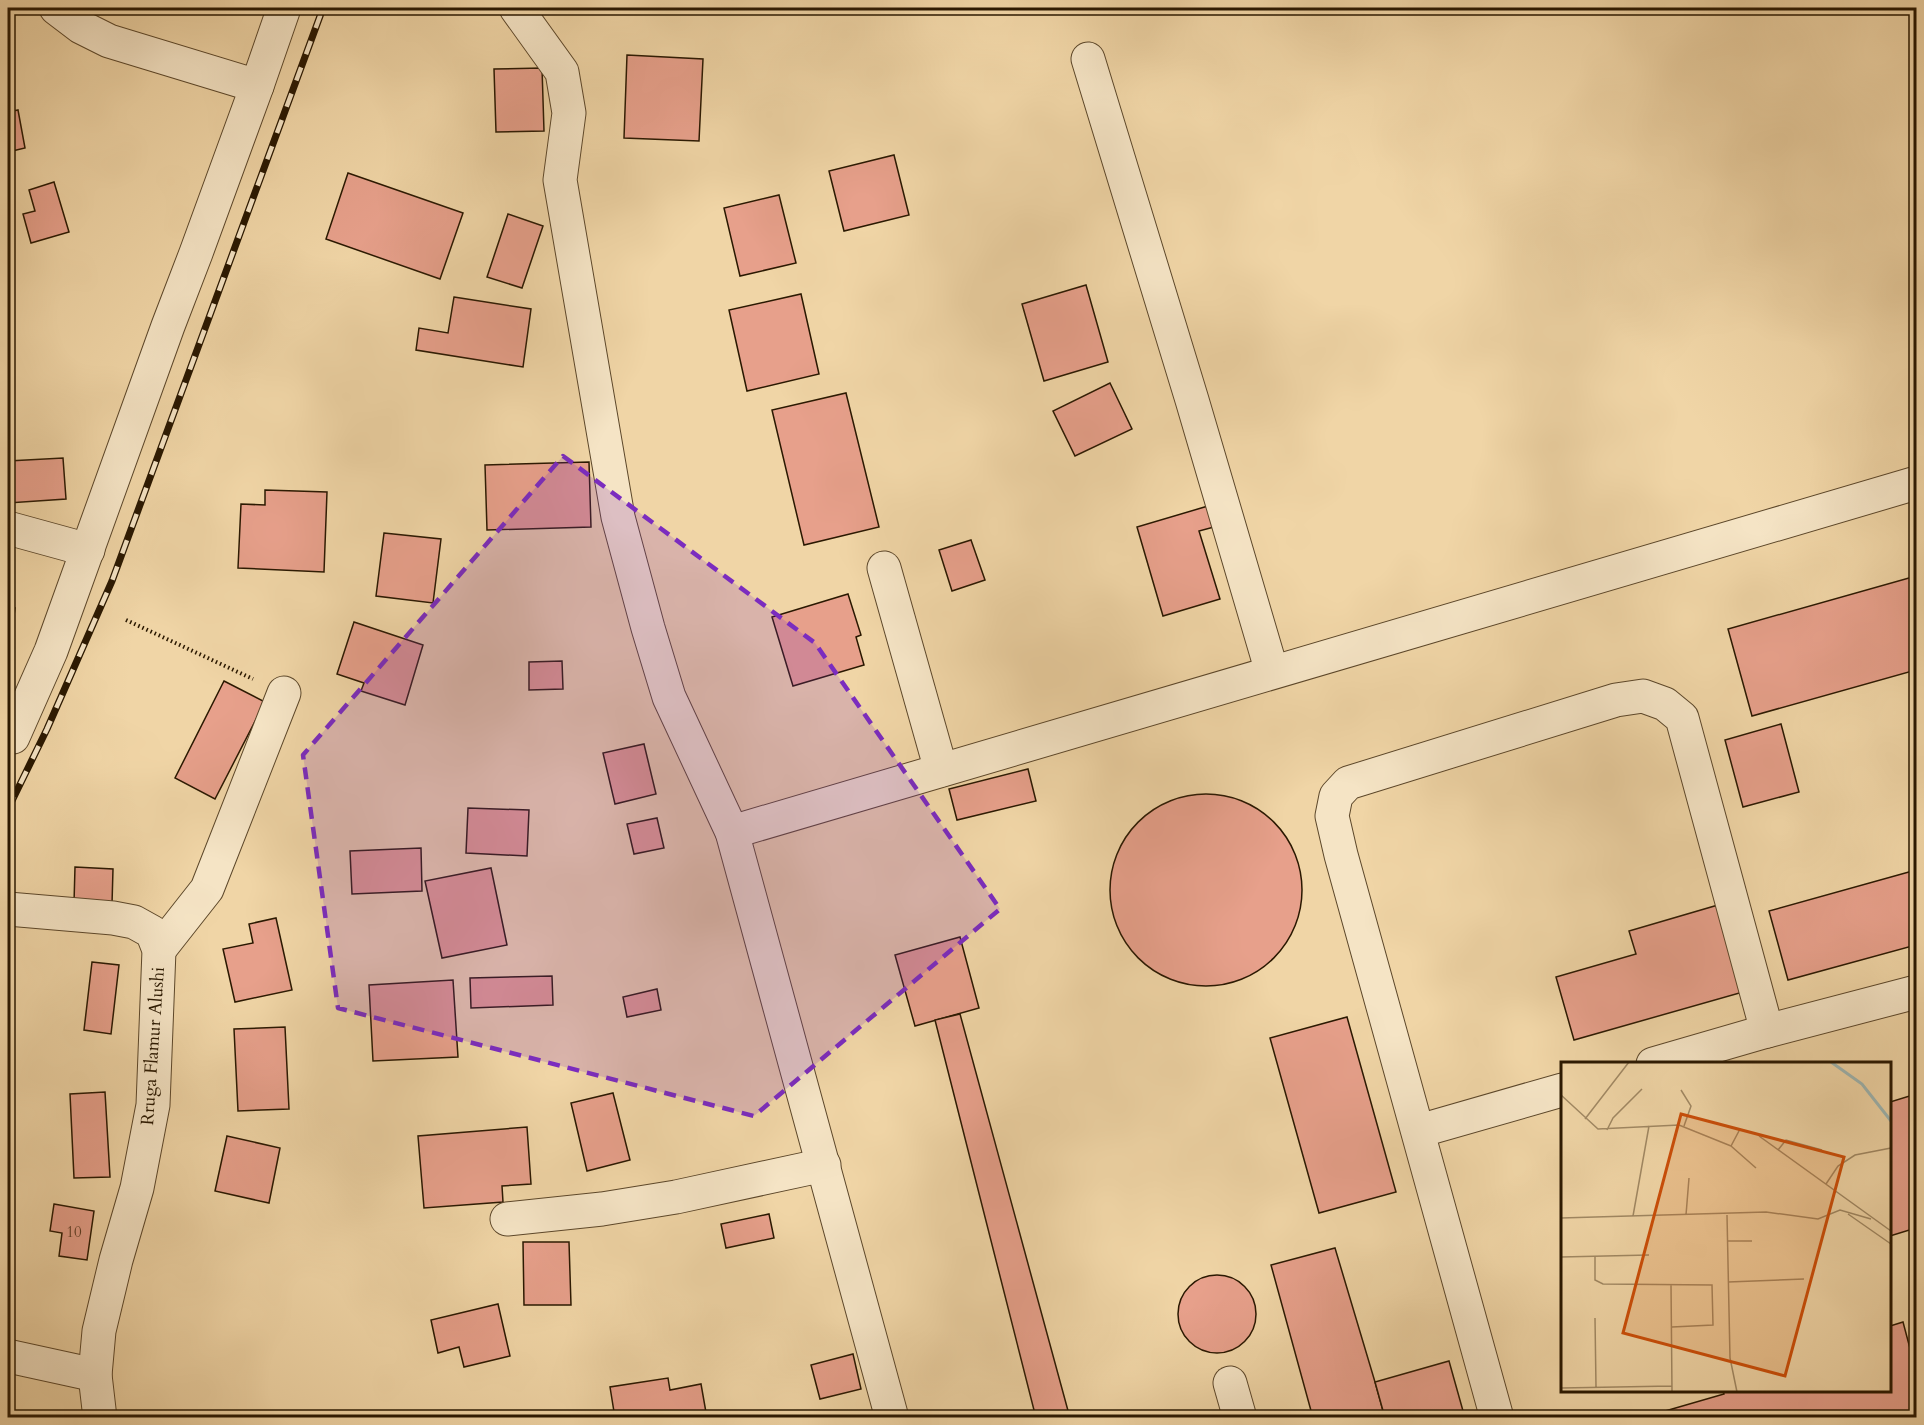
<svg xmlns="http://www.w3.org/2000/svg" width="1924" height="1425" font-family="Cardo,serif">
<rect width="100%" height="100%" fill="#f0d5a6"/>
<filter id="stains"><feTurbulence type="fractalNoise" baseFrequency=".00333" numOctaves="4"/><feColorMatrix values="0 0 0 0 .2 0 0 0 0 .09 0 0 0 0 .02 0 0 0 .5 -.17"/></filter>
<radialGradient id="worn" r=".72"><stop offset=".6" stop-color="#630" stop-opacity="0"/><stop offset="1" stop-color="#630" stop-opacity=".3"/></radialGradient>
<g fill="#e7a08b" stroke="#2a1801" stroke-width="1.5">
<polygon points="627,55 703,59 699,141 624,138"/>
<polygon points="542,68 544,131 496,132 494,69"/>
<polygon points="18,110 25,148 8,152 8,112"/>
<polygon points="894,155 909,215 844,231 829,171"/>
<polygon points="348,173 463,213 440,279 326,239"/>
<polygon points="54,182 69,232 31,243 23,214 35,211 29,190"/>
<polygon points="779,195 796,263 740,276 724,208"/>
<polygon points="508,214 543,226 522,288 487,277"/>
<polygon points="1086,285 1108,362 1044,381 1022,304"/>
<polygon points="801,294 819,374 747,391 729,310"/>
<polygon points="454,297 531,309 523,367 416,350 419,328 448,333"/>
<polygon points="1110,383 1132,429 1075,456 1053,411"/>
<polygon points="846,393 879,527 804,545 772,410"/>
<polygon points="63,458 66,499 8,503 8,461"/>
<polygon points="589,462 591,527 487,530 485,465"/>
<polygon points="265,490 327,492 324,572 238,568 241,504 265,505"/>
<polygon points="1208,506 1214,527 1199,531 1220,599 1163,616 1137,527"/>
<polygon points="384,533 441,539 433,603 376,596"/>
<polygon points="971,540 985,580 952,591 939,550"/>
<polygon points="1916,576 1916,670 1752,716 1728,629"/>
<polygon points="848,594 861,635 856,637 864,665 793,686 772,617"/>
<polygon points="8,607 15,608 12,631 8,630"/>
<polygon points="354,622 423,645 405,705 361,691 364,683 337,674"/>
<polygon points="562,661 563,689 529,690 529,662"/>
<polygon points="224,681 265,702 215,799 175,778"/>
<polygon points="1781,724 1799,792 1743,807 1725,740"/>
<polygon points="644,744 656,794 615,804 603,753"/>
<polygon points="1028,769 1036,801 957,820 949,789"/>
<circle cx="1206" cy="890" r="96"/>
<polygon points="468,808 529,810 527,856 466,853"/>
<polygon points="657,818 664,848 634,854 627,824"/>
<polygon points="421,848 422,891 352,894 350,851"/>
<polygon points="75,867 113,869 112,904 74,903"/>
<polygon points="491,868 507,945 442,958 425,881"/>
<polygon points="1916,870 1916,945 1788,980 1769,911"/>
<polygon points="1718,905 1743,992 1574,1040 1556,977 1636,954 1629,931"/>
<polygon points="276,918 292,990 235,1002 223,949 253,943 249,924"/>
<polygon points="960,937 979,1008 915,1026 895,955"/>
<polygon points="92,962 119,965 111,1034 84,1030"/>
<polygon points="552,976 553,1005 471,1008 470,978"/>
<polygon points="453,980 458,1057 373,1061 369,985"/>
<polygon points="657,989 661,1010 627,1017 623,997"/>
<polygon points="960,1014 1070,1418 1036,1418 935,1020"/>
<polygon points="1347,1017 1396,1192 1319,1213 1270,1038"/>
<polygon points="285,1027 289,1109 238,1111 234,1029"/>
<polygon points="105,1092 110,1177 74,1178 70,1094"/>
<polygon points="613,1093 630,1160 587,1171 571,1103"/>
<polygon points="1916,1094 1916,1228 1890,1236 1890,1102"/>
<polygon points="527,1127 531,1184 502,1186 503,1202 424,1208 418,1136"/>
<polygon points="227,1136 280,1148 269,1203 215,1191"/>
<polygon points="54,1204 94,1211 87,1260 59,1256 62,1233 50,1231"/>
<polygon points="769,1214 774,1238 726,1248 721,1224"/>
<polygon points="523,1242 569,1242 571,1305 524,1305"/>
<polygon points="1335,1248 1375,1382 1385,1418 1313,1418 1271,1265"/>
<circle cx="1217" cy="1314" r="39"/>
<polygon points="498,1304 510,1356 464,1367 459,1347 438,1353 431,1320"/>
<polygon points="1903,1322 1916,1371 1916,1417 1641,1418 1724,1394 1723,1390 1890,1390 1890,1326"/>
<polygon points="853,1354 861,1389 820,1399 811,1365"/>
<polygon points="1449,1361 1465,1418 1385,1418 1375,1382"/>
<polygon points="668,1378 670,1390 701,1384 707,1418 615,1418 610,1387"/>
</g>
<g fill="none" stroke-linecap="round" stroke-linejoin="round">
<defs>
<g id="minor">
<polyline points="56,8 81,27 109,41 257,86"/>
<polyline points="516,8 562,72 569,113 560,180 618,517 648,628 669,697 732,832 892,1418"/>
<polyline points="1088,59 1192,400 1272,672"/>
<polyline points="8,528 88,550"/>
<polyline points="884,568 941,770"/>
<polyline points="13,737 51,651 168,326 196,253 257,86 284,8"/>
<polyline points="732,832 1916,483"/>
<polyline points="8,909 113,918 134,922 152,932 159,950 153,1105 137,1188 116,1260 99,1331 95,1375 100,1418"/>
<polyline points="159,950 207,889 284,693"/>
<polyline points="1653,1064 1767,1031 1916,992"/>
<polyline points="1419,1131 1562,1090"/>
<polyline points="507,1219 602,1209 676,1197 824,1165"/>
<polyline points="8,1356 95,1375"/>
<polyline points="1230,1383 1240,1418"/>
<polyline points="1497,1418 1341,855 1332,816 1336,796 1348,783 1616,700 1643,696 1665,704 1682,718 1767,1031"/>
</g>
</defs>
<use href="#minor" stroke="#5c472a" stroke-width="35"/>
<polyline stroke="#2a1801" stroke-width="4" stroke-dasharray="1.5 3" stroke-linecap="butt" points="126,620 253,679"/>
<use href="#minor" stroke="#f5e4c5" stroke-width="33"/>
<defs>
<polyline id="rail" points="8,809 47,729 112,581 323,8"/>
</defs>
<use href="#rail" stroke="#2a1801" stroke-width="7"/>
<use href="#rail" stroke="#f5e4c5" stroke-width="4.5" stroke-dasharray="14" stroke-linecap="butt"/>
</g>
<path fill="#7b2cbf" fill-opacity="0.2" stroke="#7b2cbf" stroke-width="4.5" stroke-dasharray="12 8" stroke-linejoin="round" d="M 563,456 L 815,643 L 1000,909 L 754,1116 L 338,1008 L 303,755 Z"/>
<g text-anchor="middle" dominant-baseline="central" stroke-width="6" stroke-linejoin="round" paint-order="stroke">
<g font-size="15" fill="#593a24">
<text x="74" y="1232">10</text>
</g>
<g font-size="18" fill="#2a1801" stroke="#f5e4c5">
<text transform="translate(153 1046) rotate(-86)">Rruga Flamur Alushi</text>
</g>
</g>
<g transform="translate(1561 1062)">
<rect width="330" height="330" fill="#f0d5a6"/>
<path fill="none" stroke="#9eb6b2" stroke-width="3" d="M 270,0 L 301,22 L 330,59"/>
<path fill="none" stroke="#a18964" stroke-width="1.5" d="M 120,28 L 130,44 L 123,64M 0,33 L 37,67 L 118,63 L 170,84 L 179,67M 24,57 L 68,0M 46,68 L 52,56 L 81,27M 198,74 L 330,169M 170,84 L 195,106M 217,88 L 225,78 L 261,88M 265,122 L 277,104 L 294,93 L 330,86M 287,152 L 330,182M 125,153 L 128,116M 166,153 L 169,296 L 176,330M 72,154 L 88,64M 0,156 L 205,150 L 257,157 L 279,148 L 310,157M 166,179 L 191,179M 34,194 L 34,218 L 42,222 L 151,223 L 152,263 L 111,265M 0,195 L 88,193M 167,220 L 243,217M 110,222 L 111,330M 34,256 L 35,325M 0,326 L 111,324"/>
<path fill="#cc4f0a" fill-opacity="0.15" stroke="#cc4f0a" stroke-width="3" d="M 120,52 L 283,95 L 224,314 L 62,271 Z"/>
<rect width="330" height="330" fill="none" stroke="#2a1801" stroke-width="3"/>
</g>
<rect width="1924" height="1425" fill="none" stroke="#f0d5a6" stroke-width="30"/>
<rect x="9" y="9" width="1906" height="1407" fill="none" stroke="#2a1801" stroke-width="3"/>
<rect x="15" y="15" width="1894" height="1395" fill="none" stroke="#2a1801" stroke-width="1.5"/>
<rect width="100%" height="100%" filter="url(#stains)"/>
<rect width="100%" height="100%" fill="url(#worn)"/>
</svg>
